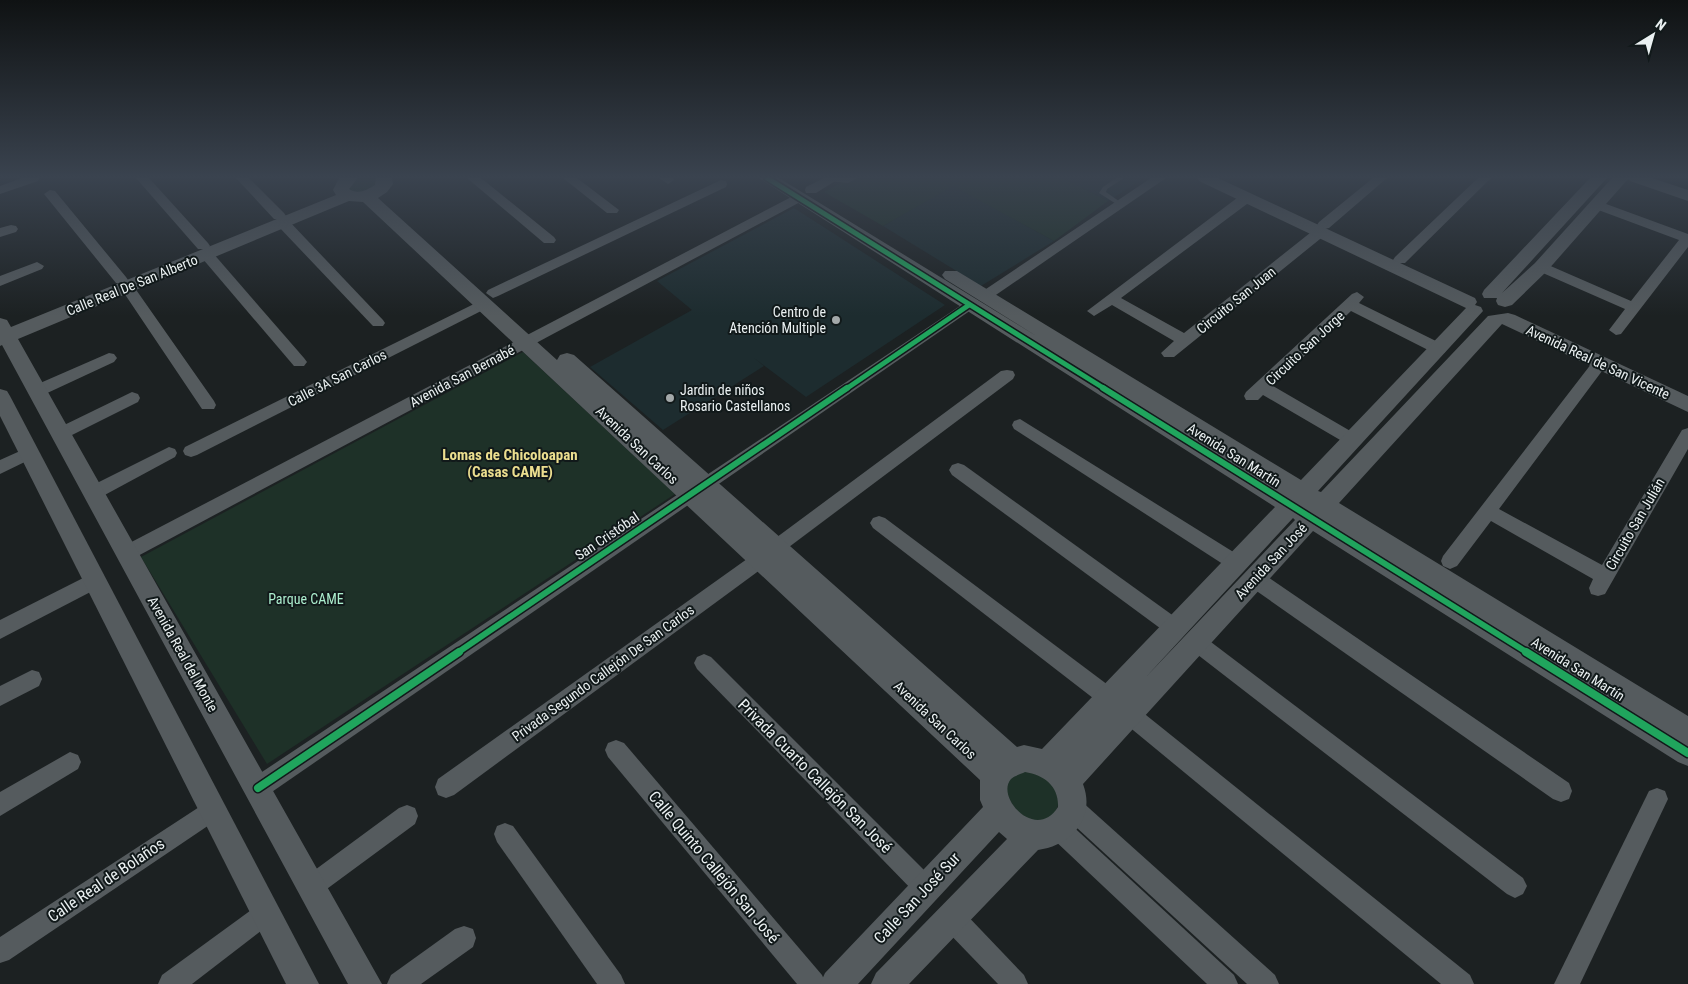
<svg xmlns="http://www.w3.org/2000/svg" width="1688" height="984" font-family="'Roboto Condensed',sans-serif">
<rect width="100%" height="100%" fill="#1c2122"/>
<g fill="#1d2c2f">
<polygon points="1063,178 1144,178 1108,201"/>
<polygon points="953,185 1054,241 981,286 883,226"/>
<polygon points="794,208 945,305 806,397 754,358 764,366 663,430 590,367 692,310 657,281"/>
</g>
<g fill="#1e3128">
<polygon points="358,178 376,178 379,183 366,193 349,191 347,186"/>
<polygon points="850,178 1063,178 1108,201 1054,241 953,186 883,226 824,192"/>
<polygon points="523,352 675,494 267,764 141,557"/>
<path d="M 1032,770 L 1055,785 C 1060,805 1061,807 1046,822 L 1020,820 L 1004,788 L 1014,773 Z"/>
</g>
<g fill="none" stroke-linecap="round" stroke-linejoin="round">
<g fill="#555b5e" fill-rule="evenodd">
<polygon points="830,178 857,178 848,183 828,181 827,180"/>
<polygon points="1116,178 1124,178 1107,189 1106,192 1123,204 1123,206 1121,207 1099,193 1103,187"/>
</g>
<g fill="#555b5e" fill-rule="evenodd">
<polygon points="22,178 40,178 38,181 0,194 0,186"/>
<polygon points="136,178 149,178 208,243 210,246 208,249 198,249"/>
<polygon points="236,178 249,178 284,213 286,216 284,219 274,219"/>
<polygon points="467,178 481,178 554,237 556,240 554,243 544,243"/>
<polygon points="563,178 577,178 619,210 617,213 607,213"/>
<polygon points="659,178 673,178 674,180 668,184"/>
<polygon points="824,178 840,178 816,193 806,193 805,190 806,187"/>
<polygon points="1151,178 1166,178 990,299 980,299 978,296 980,293"/>
<polygon points="1373,178 1387,178 1329,228 1324,229 1327,232 1325,235 1174,357 1164,357 1161,353 1174,341 1112,305 1094,316 1087,311 1241,195 1251,195 1252,198 1251,201 1121,298 1184,333 1315,229 1320,228 1317,225 1319,222"/>
<polygon points="1478,178 1491,178 1405,263 1395,263 1393,260 1395,257"/>
<polygon points="721,180 726,181 727,184 726,187 498,296 493,298 486,293 488,290"/>
<polygon points="50,190 55,191 126,277 128,280 126,283 132,284 214,401 216,405 214,409 202,409 120,287 122,284 116,283 44,194"/>
<polygon points="797,194 802,195 803,198 802,201 134,558 127,561 120,558 118,553 120,548"/>
<polygon points="1598,201 1688,234 1688,247 1621,334 1616,335 1609,330 1625,309 1536,270 1534,267 1536,264 1546,264 1631,301 1679,240 1593,208 1591,205 1593,202"/>
<polygon points="283,219 288,220 383,320 385,323 383,326 373,326 278,226 276,223"/>
<polygon points="11,225 16,226 18,229 16,232 0,237 0,228"/>
<polygon points="207,251 212,252 304,358 307,362 304,366 294,366 202,258 200,255"/>
<polygon points="37,262 44,266 42,269 0,286 0,276"/>
<polygon points="1357,292 1364,297 1359,303 1444,345 1447,349 1444,353 1434,353 1351,311 1273,386 1359,436 1361,440 1359,444 1353,446 1347,444 1263,395 1258,400 1246,400 1244,396 1246,392 1352,294"/>
<polygon points="484,299 491,304 489,307 197,455 191,457 185,455 183,451 185,447"/>
<polygon points="969,300 974,302 976,305 974,308 266,796 258,799 250,796 247,788 250,780"/>
<polygon points="109,353 114,354 117,358 114,362 43,395 31,395 29,391 31,387"/>
<polygon points="1600,358 1605,359 1608,363 1605,367 1499,509 1602,565 1682,430 1688,428 1688,449 1605,594 1598,596 1591,594 1589,588 1593,579 1491,521 1457,566 1450,569 1443,566 1441,561 1443,556 1595,359"/>
<polygon points="1007,370 1013,371 1015,375 1013,379 781,553 775,555 769,553 766,548 769,543 1001,371"/>
<polygon points="132,392 138,394 140,398 138,402 68,437 62,439 56,437 54,433 56,429"/>
<polygon points="1020,419 1243,558 1245,563 1243,568 1236,571 1229,568 1014,429 1012,425 1014,421"/>
<polygon points="29,447 35,449 37,453 35,457 0,474 0,460"/>
<polygon points="169,447 175,449 177,453 175,457 101,497 95,499 89,497 86,492 89,487"/>
<polygon points="958,463 964,465 1182,622 1185,628 1182,634 1175,637 1168,634 952,475 949,470 952,465"/>
<polygon points="879,516 885,518 1116,691 1119,698 1116,705 1109,707 1102,705 873,528 870,523 873,518"/>
<polygon points="761,551 768,554 770,559 768,564 454,795 446,798 438,795 435,787 438,779 754,554"/>
<polygon points="1255,571 1262,573 1569,783 1572,791 1569,799 1561,802 1553,799 1248,585 1246,579 1248,573"/>
<polygon points="95,572 102,574 104,580 102,586 0,639 0,620"/>
<polygon points="1196,633 1203,636 1523,878 1527,886 1523,894 1515,898 1507,894 1189,648 1186,642 1189,636"/>
<polygon points="704,654 711,657 934,880 938,888 934,896 926,900 918,896 697,669 694,663 697,657"/>
<polygon points="32,670 39,672 42,679 39,686 0,706 0,686"/>
<polygon points="1129,704 1136,707 1470,975 1474,984 1441,984 1122,721 1119,714 1122,707"/>
<polygon points="616,740 624,743 822,975 826,984 797,984 608,757 605,750 608,743"/>
<polygon points="70,752 78,755 81,762 78,769 0,816 0,792"/>
<polygon points="1657,788 1665,791 1668,799 1580,984 1554,984 1649,791"/>
<polygon points="1072,797 1080,800 1275,975 1279,984 1247,984 1064,816 1061,808 1064,800"/>
<polygon points="213,798 221,801 224,809 221,817 9,960 0,963 0,937"/>
<polygon points="407,805 415,808 418,816 415,824 320,894 312,898 304,894 300,886 304,878 399,808"/>
<polygon points="1059,818 1067,821 1234,975 1238,984 1207,984 1051,837 1048,829 1051,821"/>
<polygon points="505,823 513,826 621,975 625,984 597,984 497,842 494,834 497,826"/>
<polygon points="266,901 274,905 278,913 274,921 192,984 158,984 162,975 258,905"/>
<polygon points="951,905 960,908 1024,975 1028,984 998,984 942,926 939,917 942,908"/>
<polygon points="464,926 473,929 476,938 473,947 421,984 387,984 391,975 455,929"/>
</g>
<g fill="#555b5e" fill-rule="evenodd">
<path d="M 339,178 L 358,178 L 349,189 C 358,195 367,190 375,185 L 376,178 L 392,178 L 393,184 L 387,192 L 378,198 L 557,360 L 560,355 L 567,353 L 574,355 L 1017,747 L 1024,745 L 1042,749 L 1275,507 L 759,178 L 779,178 L 1038,337 L 945,279 L 942,275 L 945,271 L 957,271 L 1301,480 L 1466,308 L 1199,181 L 1197,178 L 1218,178 L 1475,298 L 1477,302 L 1475,305 L 1481,307 L 1483,311 L 1318,491 L 1321,492 L 1488,316 L 1508,313 L 1515,315 L 1688,396 L 1688,412 L 1502,324 L 1339,503 L 1688,716 L 1688,766 L 1678,762 L 1313,531 L 1083,784 C 1096,818 1071,846 1038,850 L 909,984 L 871,984 L 876,973 L 1007,839 L 999,832 L 858,984 L 820,984 L 825,973 L 983,807 L 980,800 L 980,780 L 363,202 L 349,201 L 18,339 L 382,984 L 348,984 L 2,345 L 0,346 L 0,318 L 7,320 L 11,327 L 336,195 L 333,190 ZM 1293,518 L 1295,520 L 1145,678 ZM 1025,772 C 1045,775 1059,787 1058,807 C 1036,842 995,797 1011,779 C 1014,776 1021,774 1025,772 Z"/>
<polygon points="1590,178 1607,178 1502,293 1535,263 1612,178 1652,178 1688,190 1688,201 1630,181 1628,179 1547,271 1512,305 1505,307 1498,305 1496,301 1497,298 1484,298 1482,294 1484,290"/>
<polygon points="0,389 7,391 10,396 319,984 286,984 0,416"/>
</g>
<defs>
<g id="cycleway-far2">
<polyline points="767,178 1105,389"/>
<polyline points="846,389 969,305"/>
</g>
<g id="cycleway-far1">
<polyline points="1103,388 1528,653"/>
<polyline points="457,653 847,388"/>
</g>
<g id="cycleway">
<polyline points="1526,652 1688,753"/>
<polyline points="258,788 459,652"/>
</g>
</defs>
<use href="#cycleway-far2" stroke="#11191a" stroke-width="8"/>
<use href="#cycleway-far1" stroke="#11191a" stroke-width="9"/>
<use href="#cycleway" stroke="#11191a" stroke-width="11"/>
<use href="#cycleway-far2" stroke="#20a55d" stroke-width="5"/>
<use href="#cycleway-far1" stroke="#20a55d" stroke-width="6"/>
<use href="#cycleway" stroke="#20a55d" stroke-width="8"/>
</g>
<linearGradient id="sky" x2="0" y2="1"><stop stop-color="#0f1213"/><stop offset="0.56" stop-color="#3a434f"/><stop offset="1" stop-color="#3a434f" stop-opacity="0"/></linearGradient>
<rect width="1688" height="316" fill="url(#sky)"/>
<g fill="#a3a8a9" stroke="#11191a" stroke-width="2">
<circle cx="836" cy="320" r="5"/>
<circle cx="670" cy="398" r="5"/>
</g>
<g text-anchor="middle" dominant-baseline="central" stroke-width="4" stroke-linejoin="round" paint-order="stroke">
<g font-size="14" fill="#ebf1f2" stroke="#11191a">
<text transform="translate(132 285) rotate(-22)">Calle Real De San Alberto</text>
<text transform="translate(1236 300) rotate(-39)">Circuito San Juan</text>
<text transform="translate(1305 348) rotate(-43)">Circuito San Jorge</text>
<text transform="translate(1598 362) rotate(25)">Avenida Real de San Vicente</text>
<text transform="translate(462 376) rotate(-28)">Avenida San Bernabé</text>
<text transform="translate(337 378) rotate(-27)">Calle 3A San Carlos</text>
<text transform="translate(637 445) rotate(43)">Avenida San Carlos</text>
<text transform="translate(1234 455) rotate(32)">Avenida San Martín</text>
<text transform="translate(1635 524) rotate(-60)">Circuito San Julián</text>
<text transform="translate(607 536) rotate(-34)">San Cristóbal</text>
<text transform="translate(1271 561) rotate(-47)">Avenida San José</text>
<text transform="translate(183 654) rotate(61)">Avenida Real del Monte</text>
<text transform="translate(1578 669) rotate(32)">Avenida San Martín</text>
<text transform="translate(603 673) rotate(-36)">Privada Segundo Callejón De San Carlos</text>
<text transform="translate(935 720) rotate(43)">Avenida San Carlos</text>
</g>
<g font-size="14" fill="#ebf1f2" stroke="#11191a" text-anchor="end">
<text x="826" y="312">Centro de<tspan x="826" dy="16">Atención Multiple</tspan></text>
<text x="680" y="390" text-anchor="start">Jardin de niños<tspan x="680" dy="16">Rosario Castellanos</tspan></text>
</g>
<g font-size="14" fill="#aceece" stroke="#11191a">
<text x="306" y="599">Parque CAME</text>
</g>
<g font-size="15" font-weight="bold" fill="#ecde8f" stroke="#11191a">
<text x="510" y="455">Lomas de Chicoloapan<tspan x="510" dy="17">(Casas CAME)</tspan></text>
</g>
<g font-size="16" fill="#ebf1f2" stroke="#11191a">
<text transform="translate(815 776) rotate(45)">Privada Cuarto Callejón San José</text>
<text transform="translate(714 867) rotate(50)">Calle Quinto Callejón San José</text>
<text transform="translate(106 880) rotate(-34)">Calle Real de Bolaños</text>
<text transform="translate(917 898) rotate(-47)">Calle San José Sur</text>
</g>
</g>
<g transform="translate(1653 35) rotate(37)" stroke="#11191a" stroke-width="4" paint-order="stroke">
<path d="M0-4L9 19L0 12L-9 19Z" fill="#ebf1f2"/>
<text y="-8" font-size="14" font-weight="bold" text-anchor="middle" fill="#ebf1f2">N</text>
</g>
</svg>
